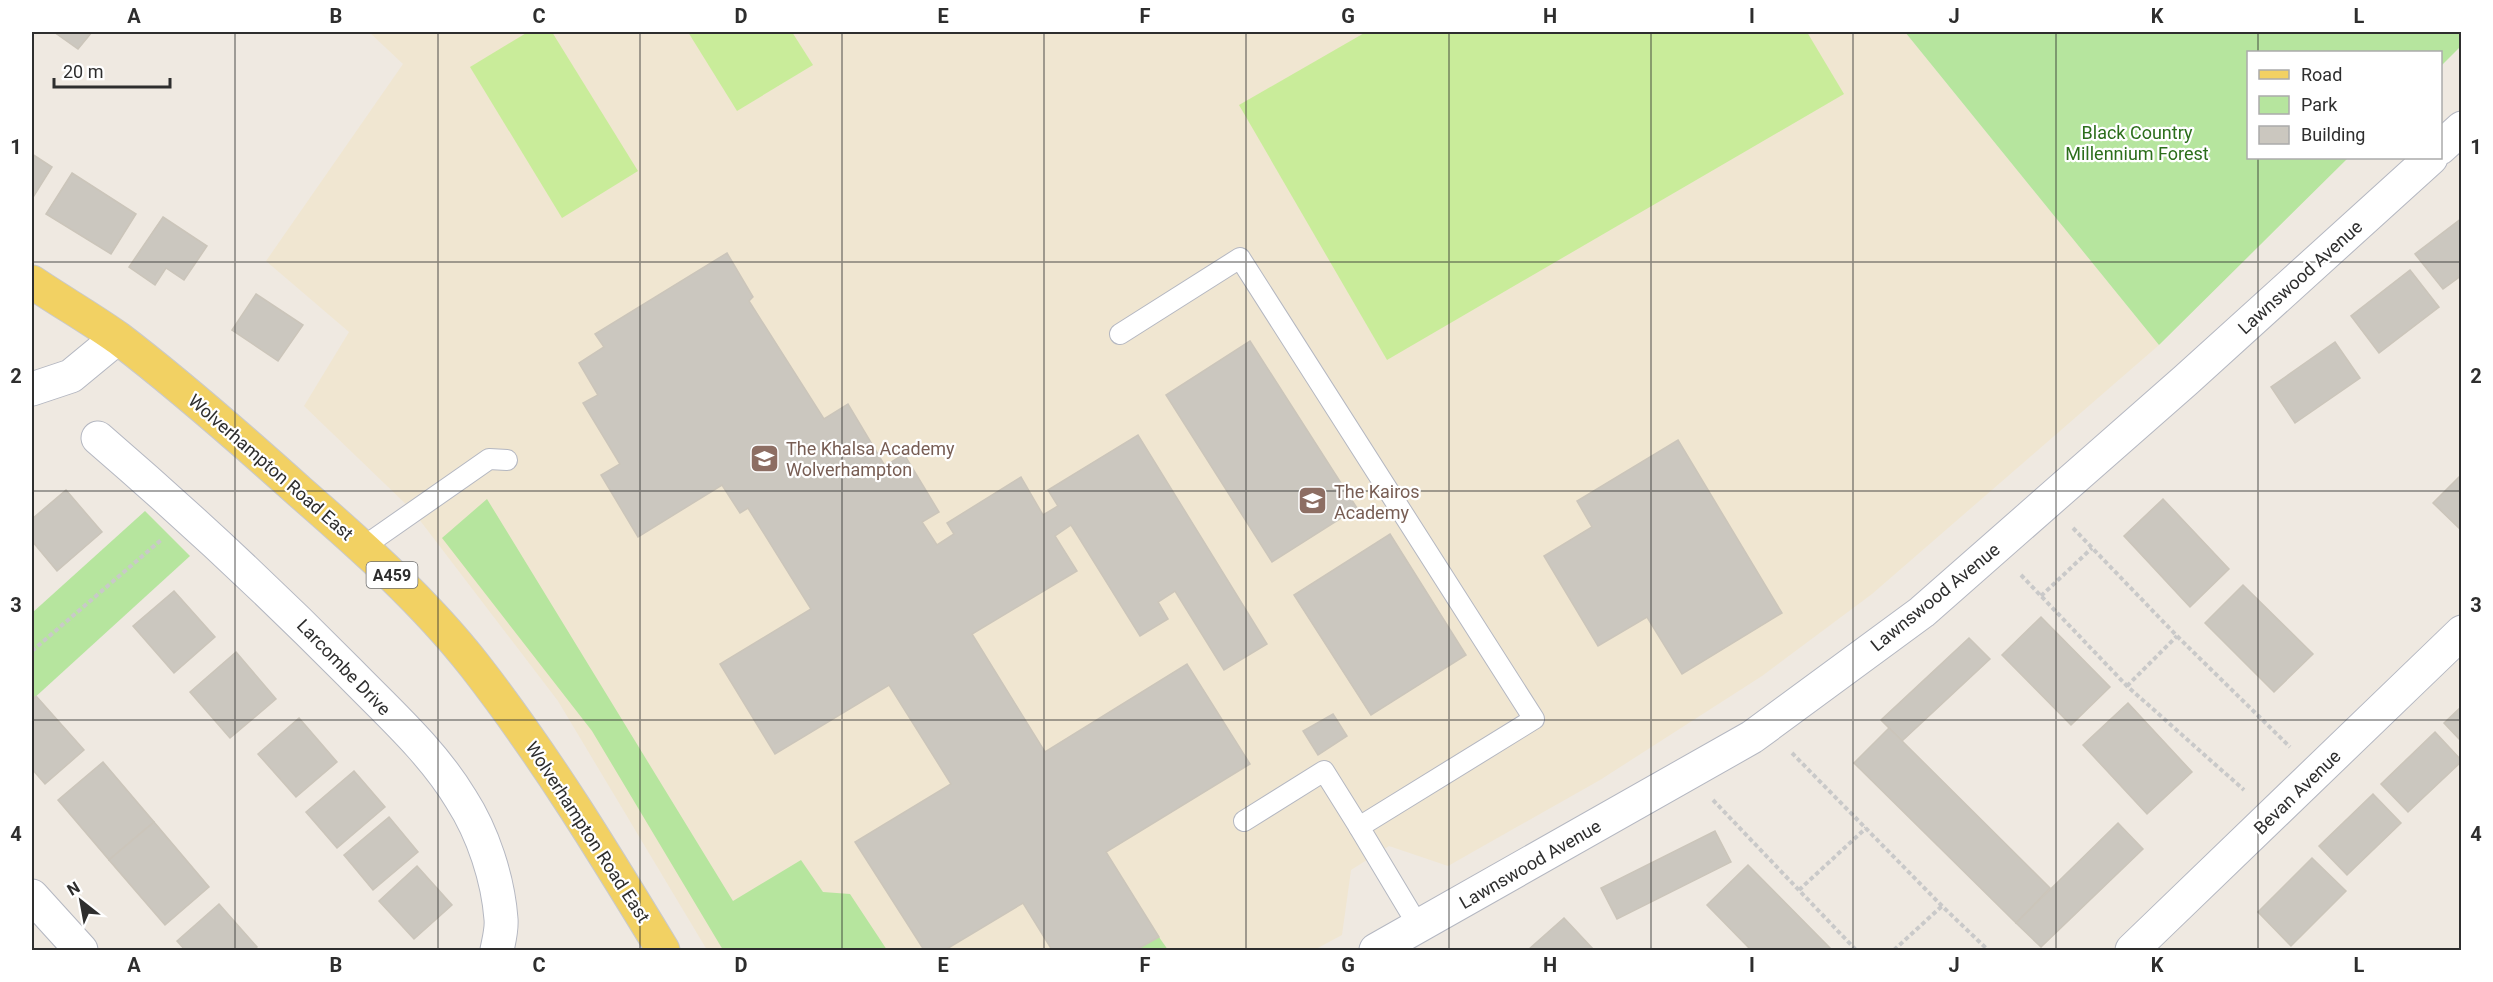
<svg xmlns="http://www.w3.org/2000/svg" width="2493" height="982" font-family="Roboto,sans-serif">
<rect width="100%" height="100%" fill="#efe9e1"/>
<polygon fill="#f0e6d1" points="369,32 1905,32 2159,345 1872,594 1762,676 1600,780 1448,866 1389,846 1351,870 1342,935 1314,950 707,950 558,701 412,510 304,406 349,332 266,261 403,64"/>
<g fill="#b6e59e">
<polygon points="1905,32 2461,32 2462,45 2441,66 2440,52 2248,52 2248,158 2348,158 2159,345"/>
<polygon points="487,499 733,901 801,860 823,892 850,894 887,950 723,950 592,731 442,538"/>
<polygon points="145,511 190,556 32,700 32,613"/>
<polygon points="1159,937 1168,950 1136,950"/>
</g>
<g fill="#c9ec9a">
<polygon points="528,32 552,32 638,171 562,218 470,67"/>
<polygon points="688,32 792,32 813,65 737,111"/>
<polygon points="1366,32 1807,32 1844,94 1387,360 1239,105"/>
</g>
<g fill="#cbc7bf" stroke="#cbc5ba" stroke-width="1.5">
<polygon points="54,32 92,32 78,49"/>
<polygon points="32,154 52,167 32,199"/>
<polygon points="72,173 136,214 111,254 46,214"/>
<polygon points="163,217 207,246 184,280 166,268 155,285 129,267"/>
<polygon points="2462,218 2462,275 2443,289 2415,254"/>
<polygon points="727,253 753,297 749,301 824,419 848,404 885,466 904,454 939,512 922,522 937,545 954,534 947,523 1021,477 1043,515 1058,506 1048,490 1138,435 1267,644 1224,670 1175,591 1158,602 1168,619 1140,636 1071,525 1055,536 1077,571 972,634 1045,752 1187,664 1250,764 1106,852 1159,937 1136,950 1052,950 1023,903 945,950 924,950 855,842 951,784 889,685 775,754 720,664 811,609 748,508 740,513 722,485 638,537 601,475 620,464 583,403 598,395 579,363 604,347 595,334"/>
<polygon points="2410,270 2439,307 2379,353 2351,316"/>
<polygon points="256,294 303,325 278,361 232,330"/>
<polygon points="1250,341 1357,508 1272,562 1166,395"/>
<polygon points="2335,342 2360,378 2295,423 2271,387"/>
<polygon points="1678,440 1782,613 1682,674 1647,617 1598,646 1544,556 1592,527 1577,501"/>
<polygon points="2462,474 2462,531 2433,503"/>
<polygon points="66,490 102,532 57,571 32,541 32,519"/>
<polygon points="2163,499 2229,569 2190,607 2124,536"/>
<polygon points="1390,534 1466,655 1371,715 1294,595"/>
<polygon points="2243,585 2313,654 2274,692 2205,623"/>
<polygon points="174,591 215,637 174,673 133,626"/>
<polygon points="2041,617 2110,687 2071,725 2002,655"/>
<polygon points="1969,638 1990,659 1902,741 1881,720"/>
<polygon points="236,652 276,699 230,738 190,692"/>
<polygon points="36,696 84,750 45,784 32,769 32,700"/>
<polygon points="2128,703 2192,772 2147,814 2083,745"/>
<polygon points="2462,706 2462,742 2444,723"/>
<polygon points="1333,714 1347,736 1318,755 1303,731"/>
<polygon points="299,718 337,762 296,797 258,754"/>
<polygon points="1889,728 2050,888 2016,923 1854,763"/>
<polygon points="2435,732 2462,761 2408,812 2381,784"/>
<polygon points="103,762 154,822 109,860 58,800"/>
<polygon points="354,771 385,807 337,848 306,812"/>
<polygon points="2373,794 2401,823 2347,875 2319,846"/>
<polygon points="389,817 418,852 373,890 344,855"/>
<polygon points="154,822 209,887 165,925 109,860"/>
<polygon points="2118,823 2143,849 2041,947 2016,923"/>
<polygon points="1715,831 1731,862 1617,919 1601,888"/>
<polygon points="2312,858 2346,891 2291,946 2258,912"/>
<polygon points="1748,865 1832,950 1751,950 1707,905"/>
<polygon points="417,866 452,905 414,939 379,901"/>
<polygon points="219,904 257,947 253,950 185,950 177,941"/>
<polygon points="1564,918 1594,950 1528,950"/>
</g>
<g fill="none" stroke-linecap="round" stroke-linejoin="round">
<defs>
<g id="service">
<polyline points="1120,334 1240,258 1534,719 1359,827 1419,927"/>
<polyline points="363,547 489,459 507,460"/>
<polyline points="1244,821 1324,771 1359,827"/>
</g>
<g id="minor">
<polyline points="2440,148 2462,128"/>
<polyline points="32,389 71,376 117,338"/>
<path d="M 98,438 C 185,513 269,591 350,673 C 389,713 432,751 461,799 C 483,833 498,879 501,919 C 502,929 499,940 497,950"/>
<polyline points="32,896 81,950"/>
<polyline points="1376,950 1752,737 1922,612 2186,380 2431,158"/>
<polyline points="2132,950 2462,632"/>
</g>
<path id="primary" d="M 32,282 C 60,301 90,318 118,338 C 181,386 241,439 300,492 C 362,546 424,601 475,666 C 545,756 604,853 663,950"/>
</defs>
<use href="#service" stroke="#b4b7c1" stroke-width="22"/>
<use href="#minor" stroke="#b4b7c1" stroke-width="35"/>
<use href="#primary" stroke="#c9c9c9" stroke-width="35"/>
<g stroke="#c9c9c9" stroke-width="4" stroke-dasharray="4.5 3" stroke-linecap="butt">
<polyline points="2073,528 2177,636 2290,747"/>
<polyline points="2021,575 2127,686 2244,790"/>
<polyline points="2041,596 2092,548"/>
<polyline points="32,651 161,540"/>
<polyline points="2127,686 2177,636"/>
<polyline points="1792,753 1942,906 1988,950"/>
<polyline points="1713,800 1856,950"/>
<polyline points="1799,890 1866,828"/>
<polyline points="1894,950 1942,906"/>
</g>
<use href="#service" stroke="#fff" stroke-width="20"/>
<use href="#minor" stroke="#fff" stroke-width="33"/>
<use href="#primary" stroke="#f2d163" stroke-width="33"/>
</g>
<path fill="none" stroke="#2e2e2e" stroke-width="1.5" stroke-opacity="0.55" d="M 235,32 L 235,950M 438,32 L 438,950M 640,32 L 640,950M 842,32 L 842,950M 1044,32 L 1044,950M 1246,32 L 1246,950M 1449,32 L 1449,950M 1651,32 L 1651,950M 1853,32 L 1853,950M 2056,32 L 2056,950M 2258,32 L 2258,52M 2258,158 L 2258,950M 32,262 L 2462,262M 32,491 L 2462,491M 32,720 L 2462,720"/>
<defs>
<symbol id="school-square" viewBox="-11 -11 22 22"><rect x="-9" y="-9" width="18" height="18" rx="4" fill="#8d6e63" stroke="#fff"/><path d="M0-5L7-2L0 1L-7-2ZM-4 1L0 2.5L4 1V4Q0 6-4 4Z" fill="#fff"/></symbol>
</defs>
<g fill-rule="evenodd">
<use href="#school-square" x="748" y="442" width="33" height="33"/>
<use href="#school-square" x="1296" y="484" width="33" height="33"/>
</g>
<g text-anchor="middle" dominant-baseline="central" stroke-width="4.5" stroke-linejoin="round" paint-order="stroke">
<rect fill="#fff" stroke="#6d6d6d" stroke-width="1.5" x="366.5" y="562" width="51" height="26" rx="4.5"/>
<g font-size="16" font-weight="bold" fill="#2e2e2e">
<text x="392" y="575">A459</text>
</g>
<g font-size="18" fill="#2c6e1b" stroke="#fff">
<text x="2137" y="132">Black Country<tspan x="2137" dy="21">Millennium Forest</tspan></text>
</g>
<g font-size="18" fill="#2e2e2e" stroke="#fff">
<text transform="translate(2300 277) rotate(-42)">Lawnswood Avenue</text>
<text transform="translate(271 467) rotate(41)">Wolverhampton Road East</text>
<text transform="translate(1935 597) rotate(-39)">Lawnswood Avenue</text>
<text transform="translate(344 667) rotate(46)">Larcombe Drive</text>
<text transform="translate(2297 792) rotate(-44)">Bevan Avenue</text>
<text transform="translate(588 832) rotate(57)">Wolverhampton Road East</text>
<text transform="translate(1530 864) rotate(-30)">Lawnswood Avenue</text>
</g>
<g font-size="18" fill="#785e54" stroke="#fff" text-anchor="start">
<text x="786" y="448">The Khalsa Academy<tspan x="786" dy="21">Wolverhampton</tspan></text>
<text x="1334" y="491">The Kairos<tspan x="1334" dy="21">Academy</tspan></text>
</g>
</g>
<rect width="2493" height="982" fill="none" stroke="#ffffff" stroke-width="66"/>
<rect x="2247" y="51" width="195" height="108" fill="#ffffff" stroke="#ababab" stroke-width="1.5"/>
<rect x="2259" y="70" width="30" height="9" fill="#f2d163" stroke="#ababab" stroke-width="1.5"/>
<text x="2301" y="81" font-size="18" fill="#2e2e2e">Road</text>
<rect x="2259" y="96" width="30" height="18" fill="#b6e59e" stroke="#ababab" stroke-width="1.5"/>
<text x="2301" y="111" font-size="18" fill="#2e2e2e">Park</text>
<rect x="2259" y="126" width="30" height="18" fill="#cbc7bf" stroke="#ababab" stroke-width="1.5"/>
<text x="2301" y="141" font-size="18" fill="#2e2e2e">Building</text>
<g transform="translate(81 901) rotate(329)" stroke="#ffffff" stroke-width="4.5" paint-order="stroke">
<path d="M0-4.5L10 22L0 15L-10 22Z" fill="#2e2e2e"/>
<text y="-9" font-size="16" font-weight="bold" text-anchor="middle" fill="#2e2e2e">N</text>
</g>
<path d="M54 78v9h116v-9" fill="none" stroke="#2e2e2e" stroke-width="3"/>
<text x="63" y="78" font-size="18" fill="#2e2e2e" stroke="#ffffff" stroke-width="4.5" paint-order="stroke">20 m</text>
<rect x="33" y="33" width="2427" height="916" fill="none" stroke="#2e2e2e" stroke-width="2"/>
<g font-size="20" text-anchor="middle" font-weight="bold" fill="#2e2e2e">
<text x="134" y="23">A</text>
<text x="336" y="23">B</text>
<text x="539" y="23">C</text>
<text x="741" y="23">D</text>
<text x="943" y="23">E</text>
<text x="1145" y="23">F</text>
<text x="1348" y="23">G</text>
<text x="1550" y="23">H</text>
<text x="1752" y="23">I</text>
<text x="1954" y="23">J</text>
<text x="2157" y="23">K</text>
<text x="2359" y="23">L</text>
<text x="16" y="154">1</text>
<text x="2476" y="154">1</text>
<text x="16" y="383">2</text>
<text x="2476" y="383">2</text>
<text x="16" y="612">3</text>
<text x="2476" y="612">3</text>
<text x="16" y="841">4</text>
<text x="2476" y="841">4</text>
<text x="134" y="972">A</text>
<text x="336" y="972">B</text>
<text x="539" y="972">C</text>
<text x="741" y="972">D</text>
<text x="943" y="972">E</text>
<text x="1145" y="972">F</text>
<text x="1348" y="972">G</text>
<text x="1550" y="972">H</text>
<text x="1752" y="972">I</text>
<text x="1954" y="972">J</text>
<text x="2157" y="972">K</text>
<text x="2359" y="972">L</text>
</g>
</svg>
